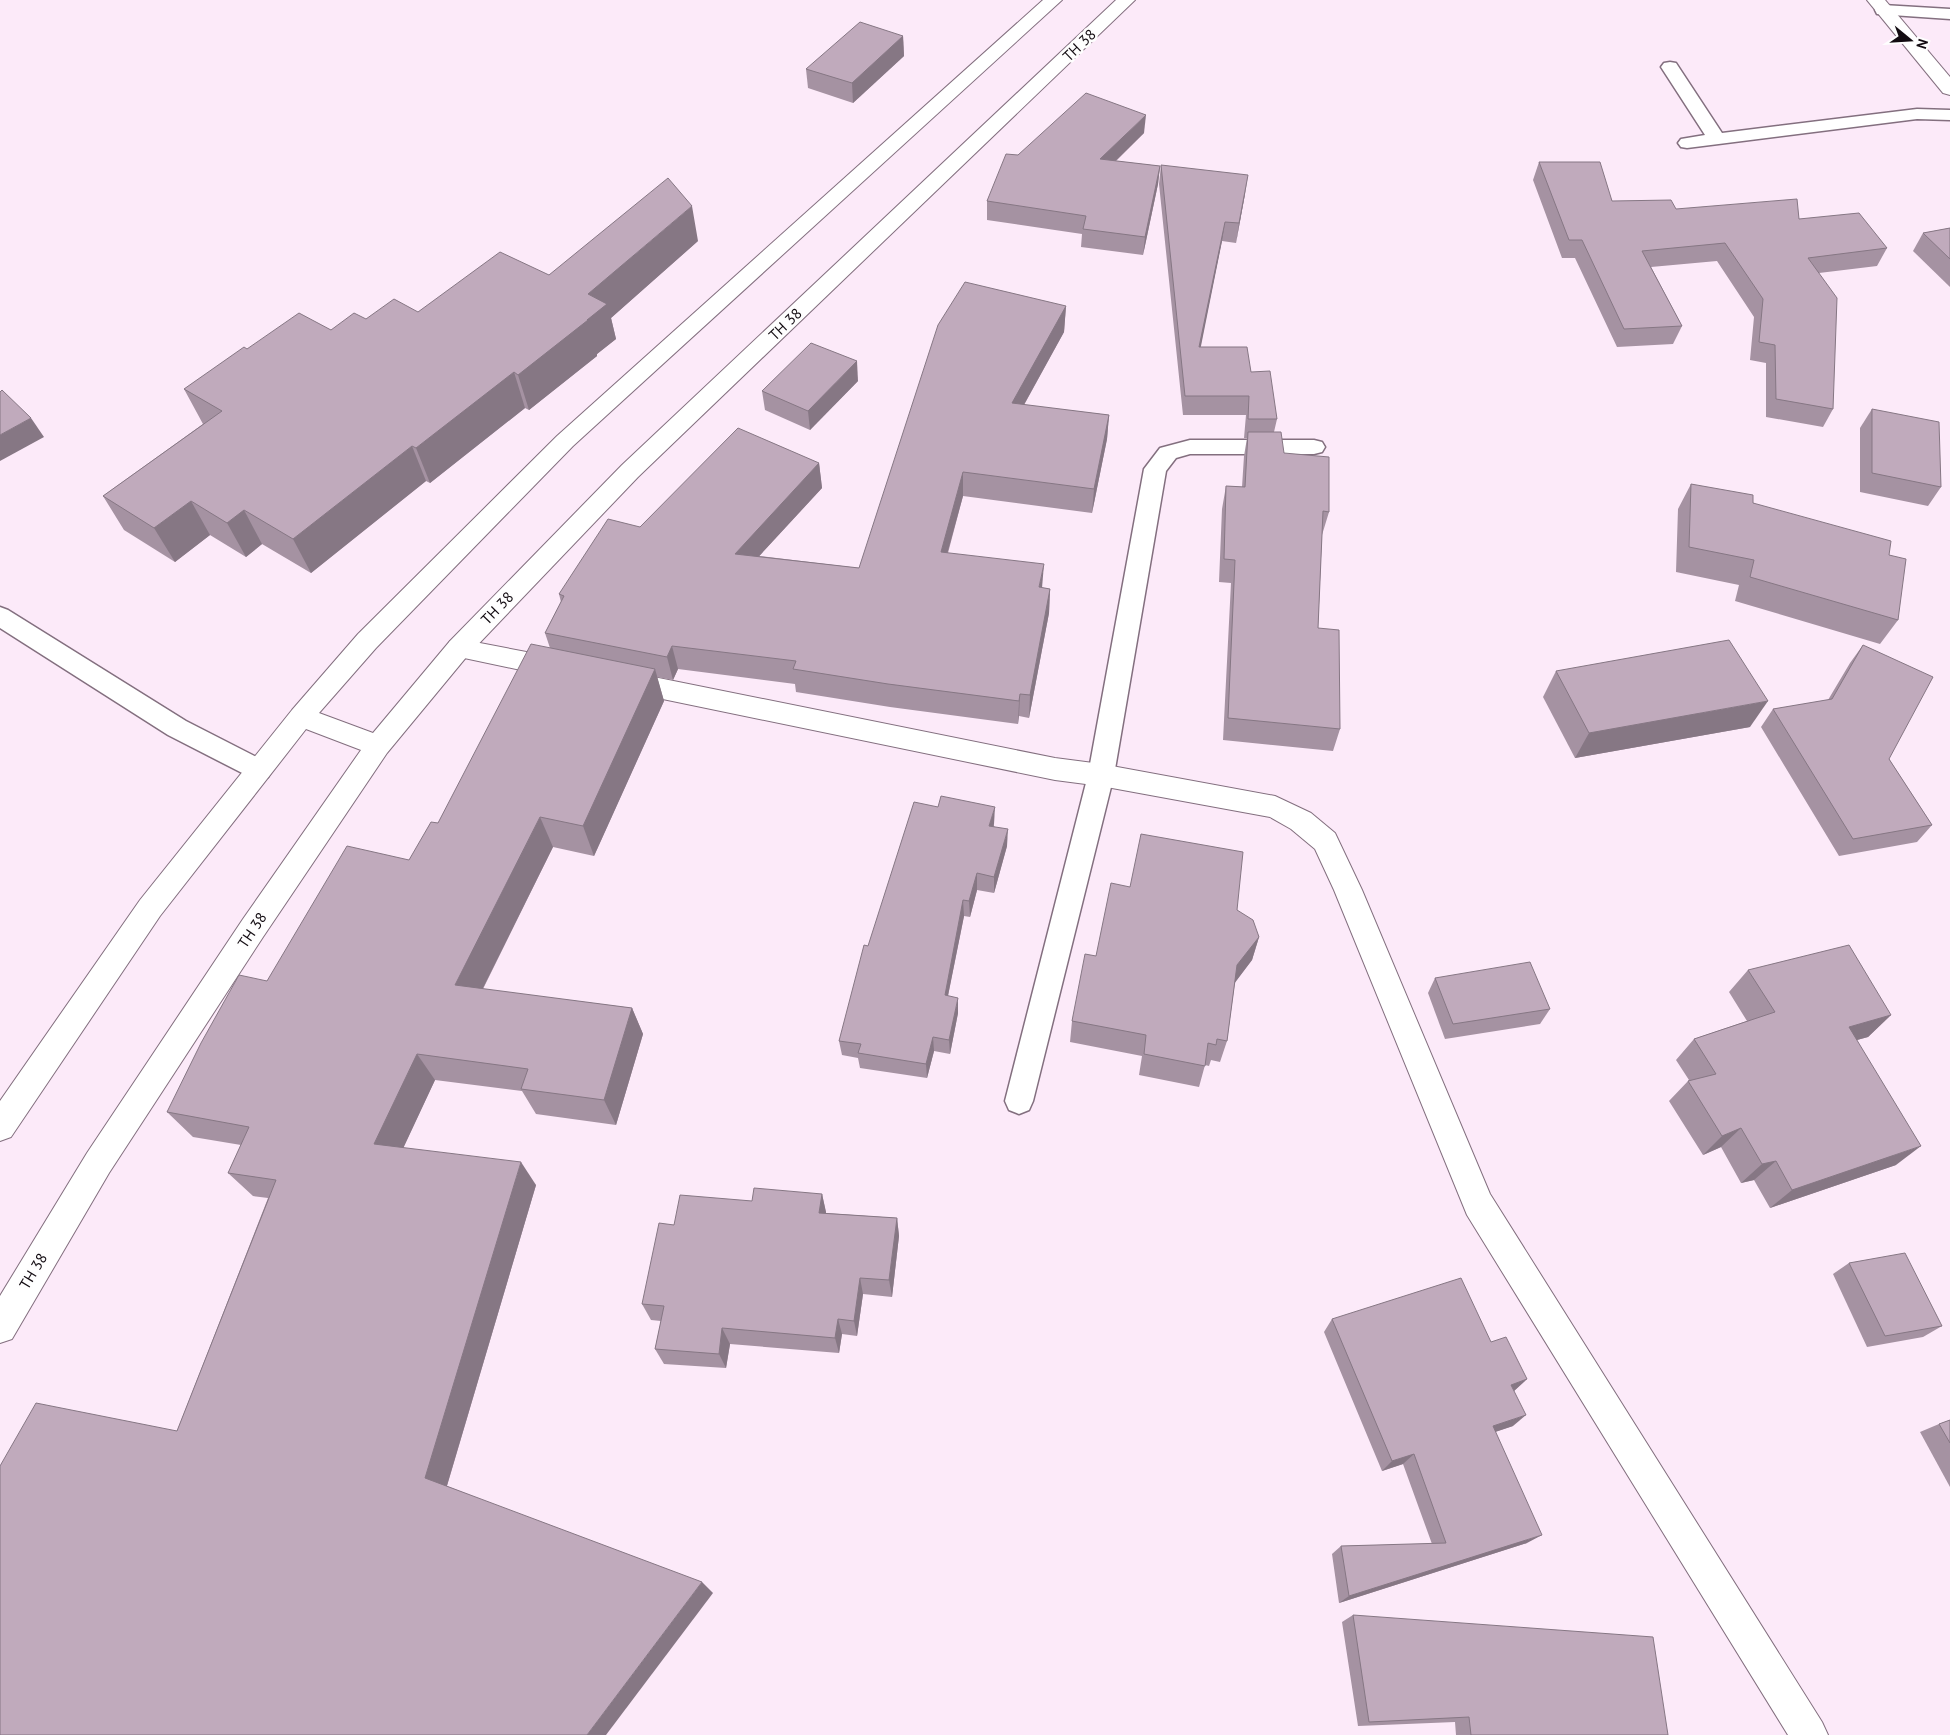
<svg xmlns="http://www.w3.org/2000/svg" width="1950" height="1735" font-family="'PT Sans',sans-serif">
<rect width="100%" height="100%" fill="#fceaf9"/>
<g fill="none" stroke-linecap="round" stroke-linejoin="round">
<defs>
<g id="service">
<polygon points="1883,5 1950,9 1950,19 1877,14 1875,10 1877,6"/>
<polygon points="1670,62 1676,63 1722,133 1917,109 1950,110 1950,120 1917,119 1687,148 1681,147 1678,143 1681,139 1705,135 1661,67 1664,63"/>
<polygon points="1190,440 1314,440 1322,442 1325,447 1322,452 1314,454 1190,454 1176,458 1166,471 1114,775 1033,1101 1029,1110 1019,1114 1009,1110 1005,1101 1088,775 1144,469 1160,448"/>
<polygon points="0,607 8,610 186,721 268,763 272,770 268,777 259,780 250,777 168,735 0,628"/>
</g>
<g id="minor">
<polygon points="1867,0 1885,0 1950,77 1950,95 1943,93"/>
<polygon points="459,639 558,658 567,661 571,668 567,675 558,678 450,655 447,648 450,641"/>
<polygon points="624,671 1055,758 1101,764 1275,796 1311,813 1335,833 1362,890 1490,1194 1822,1722 1828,1735 1788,1735 1467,1215 1334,890 1315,849 1291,829 1270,817 1101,786 1055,780 624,691 615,688 611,681 615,674"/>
</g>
<polygon id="tertiary" points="1043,0 1062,0 573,446 376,648 319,713 373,733 450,641 622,465 1116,0 1135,0 638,477 468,655 387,753 263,937 109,1173 12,1339 0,1343 0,1296 87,1153 243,919 361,750 306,729 160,916 11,1137 0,1141 0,1101 140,900 292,710 358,634 557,436"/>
</defs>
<use href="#service" stroke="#836f7f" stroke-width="3"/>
<use href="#minor" stroke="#836f7f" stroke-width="2"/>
<use href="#tertiary" stroke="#836f7f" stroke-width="2"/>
<use href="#service" fill="#fff" fill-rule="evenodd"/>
<use href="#minor" fill="#fff" fill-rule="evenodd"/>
<use href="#tertiary" fill="#fff" fill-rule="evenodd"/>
</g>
<g fill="#a592a2">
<polygon points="903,36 904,56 853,103 808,88 806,69"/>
<polygon points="1144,133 1116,161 1160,166 1158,184 1143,255 1081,247 1082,234 987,220 987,201 1018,155"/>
<polygon points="1539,162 1612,201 1676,209 1799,219 1887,248 1877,266 1819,273 1833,409 1823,427 1766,417 1766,363 1750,360 1754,317 1717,261 1651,267 1682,326 1673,344 1617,347 1575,258 1562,258 1533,180"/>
<polygon points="1161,165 1245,194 1236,243 1222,241 1200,347 1251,372 1277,419 1274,432 1284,453 1329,512 1322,535 1318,628 1340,729 1333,751 1223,740 1231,583 1219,582 1222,509 1226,486 1242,487 1244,456 1247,438 1244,438 1246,415 1183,415 1159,184"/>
<polygon points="1950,228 1950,287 1913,251 1923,233"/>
<polygon points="698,241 611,318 616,339 597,354 597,356 529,410 525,408 430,483 426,481 311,573 262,544 246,557 210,535 175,562 124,530 103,496 203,424 184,389 247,349 331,330 418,312 549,275"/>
<polygon points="1066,306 1064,332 1024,405 1109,415 1107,439 1092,513 963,496 948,553 1042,588 1050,589 1049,613 1029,718 1019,716 1018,724 890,707 796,692 795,684 678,669 673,680 657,677 664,701 594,856 553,847 483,989 632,1008 643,1034 616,1125 536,1114 522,1091 435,1080 403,1148 536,1185 447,1486 713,1593 177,1431 268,1198 253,1196 228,1173 241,1145 193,1137 167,1112 267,981 409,860 438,823 550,648 545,633 561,602 559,594 640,527 819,463 822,488 759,556 859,568"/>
<polygon points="858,381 810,430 765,410 762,391"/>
<polygon points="1872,409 1941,487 1928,506 1860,492 1860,428"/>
<polygon points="1691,484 1753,503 1889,555 1898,620 1880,644 1735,601 1739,585 1676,572 1678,509"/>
<polygon points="1863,645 1889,759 1932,825 1917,842 1839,856 1761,727 1773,709 1828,700 1850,663"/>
<polygon points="1556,671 1750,727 1575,758 1543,697"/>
<polygon points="994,824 994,826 1007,846 994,893 977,890 970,917 964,916 948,996 958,1013 950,1054 934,1051 927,1078 860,1068 858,1058 842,1055 839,1041"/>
<polygon points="1237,910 1259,937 1252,960 1235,982 1227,1041 1220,1062 1211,1060 1209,1066 1205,1065 1199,1087 1139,1075 1142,1056 1070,1042 1072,1021 1096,956"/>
<polygon points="1748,970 1891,1015 1868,1037 1857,1040 1896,1165 1770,1208 1754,1180 1741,1183 1721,1147 1703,1155 1669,1101 1689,1080 1676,1060 1694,1039 1747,1021 1729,992"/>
<polygon points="1435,978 1550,1009 1540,1024 1445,1039 1428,993"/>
<polygon points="822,1194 826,1213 897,1218 899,1236 892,1297 863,1294 857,1336 842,1334 839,1353 730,1344 726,1368 664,1364 655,1349 661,1321 651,1320 642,1304 674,1225 752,1201"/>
<polygon points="1849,1263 1942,1326 1923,1337 1867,1347 1833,1274"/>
<polygon points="1332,1319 1491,1342 1527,1379 1514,1391 1513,1426 1495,1432 1527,1543 1339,1603 1332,1554 1341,1546 1432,1544 1403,1464 1382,1471 1324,1332"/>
<polygon points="1950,1420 1950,1487 1920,1432 1939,1424"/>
<polygon points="1353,1615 1668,1735 1456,1735 1455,1722 1358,1726 1342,1622"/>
</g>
<g fill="#867784">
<polygon points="903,36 904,56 853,103 852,83"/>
<polygon points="1146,115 1144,133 1099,177 1100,159"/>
<polygon points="1160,166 1158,184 1143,255 1145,237"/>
<polygon points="1248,175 1245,194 1236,243 1239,223"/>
<polygon points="692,206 698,241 611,318 616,339 597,354 597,356 529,410 518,375 588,294"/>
<polygon points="1225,222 1222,241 1197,366 1199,347"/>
<polygon points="1066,306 1064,332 1011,428 1012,403"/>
<polygon points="857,361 858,381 810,430 808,411"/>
<polygon points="514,372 525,408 430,483 416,448"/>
<polygon points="1109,415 1107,439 1092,513 1094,489"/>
<polygon points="31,418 44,437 0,461 0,435"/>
<polygon points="412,446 426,481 311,573 293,539"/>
<polygon points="819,463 822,488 739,578 735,554"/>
<polygon points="963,472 963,496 941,576 941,552"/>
<polygon points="191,501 210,535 175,562 154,528"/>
<polygon points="244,510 262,544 246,557 227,523"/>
<polygon points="1044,564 1042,588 1039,587"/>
<polygon points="1050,589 1049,613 1029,718 1030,695"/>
<polygon points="672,646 678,669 673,680 667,657"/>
<polygon points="655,669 664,701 594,856 583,826"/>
<polygon points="1020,694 1019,716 1018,724 1019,701"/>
<polygon points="1768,701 1750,727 1575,758 1589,733"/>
<polygon points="995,807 994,824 989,842 989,826"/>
<polygon points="540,817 553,847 471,1012 455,985"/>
<polygon points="1008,829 1007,846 994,893 994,877"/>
<polygon points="977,873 977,890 970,917 969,901"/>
<polygon points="963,900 964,916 945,1010 945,995"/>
<polygon points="1259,937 1252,960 1231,988 1237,965"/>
<polygon points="958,998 958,1013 950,1054 949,1040"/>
<polygon points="632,1008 643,1034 616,1125 604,1100"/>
<polygon points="1891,1015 1868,1037 1827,1048 1849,1027"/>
<polygon points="933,1037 934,1051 927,1078 926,1064"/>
<polygon points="417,1054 435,1080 394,1168 374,1144"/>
<polygon points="1741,1128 1721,1147 1703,1155 1722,1136"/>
<polygon points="1921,1146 1896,1165 1770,1208 1792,1190"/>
<polygon points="1776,1161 1754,1180 1741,1183 1762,1164"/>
<polygon points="521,1162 536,1185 445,1492 425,1478"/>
<polygon points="822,1194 826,1212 823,1230 819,1213"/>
<polygon points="897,1218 899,1236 892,1297 889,1280"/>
<polygon points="860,1278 863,1294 857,1336 854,1321"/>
<polygon points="838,1319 842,1334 839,1353 835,1338"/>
<polygon points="722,1328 730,1344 726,1368 719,1354"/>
<polygon points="1527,1379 1514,1391 1511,1385"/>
<polygon points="1526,1415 1513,1426 1480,1437 1493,1426"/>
<polygon points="1414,1454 1403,1464 1382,1471 1392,1461"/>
<polygon points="1542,1535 1527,1543 1339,1603 1349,1596"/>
<polygon points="702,1582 713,1593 606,1735 587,1735"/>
</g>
<g fill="#c0aabc" stroke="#867784">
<polygon points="860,22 903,36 852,83 806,69"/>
<polygon points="1086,93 1146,115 1100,159 1160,166 1145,237 1083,229 1086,216 987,201 1006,154 1018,155"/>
<polygon points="1539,162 1600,162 1612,201 1671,200 1676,209 1797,199 1799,219 1859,213 1887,248 1808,258 1837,298 1833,409 1776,399 1775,345 1759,342 1763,299 1725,243 1642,251 1682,326 1624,329 1582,240 1569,240"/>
<polygon points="1161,165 1248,175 1239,223 1225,222 1199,347 1247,347 1251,372 1270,371 1277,419 1248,419 1249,396 1185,396"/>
<polygon points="668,178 692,206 588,294 607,304 587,320 588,320 518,375 514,372 416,448 412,446 293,539 244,510 227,523 191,501 154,528 103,496 222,411 184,389 244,347 247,349 299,313 331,330 354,313 366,319 394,299 418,312 500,252 549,275"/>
<polygon points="1950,228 1950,259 1923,233"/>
<polygon points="965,282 1066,306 1012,403 1109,415 1094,489 963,472 941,552 1044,564 1039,587 1050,589 1030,695 1020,694 1019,701 888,684 793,669 796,661 672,646 667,657 545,633 564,596 559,594 608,519 640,527 738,428 819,463 735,554 859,568 938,325"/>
<polygon points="811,343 857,361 808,411 762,391"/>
<polygon points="2,390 31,418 0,435 0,392"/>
<polygon points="1872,409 1939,422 1941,487 1872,473"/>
<polygon points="1248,432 1281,432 1284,453 1329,457 1329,512 1323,511 1318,628 1339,630 1340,729 1228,718 1235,560 1224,559 1226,486 1245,487"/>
<polygon points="1691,484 1753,495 1753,503 1891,541 1889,555 1906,559 1898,620 1750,577 1754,560 1689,547"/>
<polygon points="1729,640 1768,701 1589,733 1556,671"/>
<polygon points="531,644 655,669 583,826 540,817 455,985 632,1008 604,1100 521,1089 528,1069 417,1054 374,1144 521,1162 425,1478 702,1582 587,1735 0,1735 0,1466 36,1403 177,1431 276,1180 228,1173 249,1127 167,1112 201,1043 239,975 267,981 347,846 409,860 431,822 438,823"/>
<polygon points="1863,645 1933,677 1889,759 1932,825 1853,839 1773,709 1832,699"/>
<polygon points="941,796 995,807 989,826 1008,829 994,877 977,873 969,901 963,900 945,995 958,998 949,1040 933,1037 926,1064 858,1053 861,1044 839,1041 864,945 868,946 914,802 938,807"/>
<polygon points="1141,834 1243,852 1237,910 1253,920 1259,937 1237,965 1227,1041 1217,1039 1216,1045 1208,1043 1205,1066 1144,1054 1146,1035 1072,1021 1085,954 1096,956 1111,883 1130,887"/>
<polygon points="1849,945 1891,1015 1849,1027 1921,1146 1792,1190 1776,1161 1762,1164 1741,1128 1722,1136 1688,1081 1716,1074 1694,1039 1775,1012 1748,970"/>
<polygon points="1530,962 1550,1009 1453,1024 1435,978"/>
<polygon points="754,1188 822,1194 819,1213 897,1218 889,1280 860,1278 854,1321 838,1319 835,1338 722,1328 719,1354 655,1349 664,1306 642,1304 659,1223 674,1225 680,1195 752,1201"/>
<polygon points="1905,1253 1942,1326 1885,1336 1849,1263"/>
<polygon points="1461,1278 1491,1342 1506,1337 1527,1379 1511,1385 1526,1415 1493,1426 1542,1535 1349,1596 1341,1546 1446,1543 1414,1454 1392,1461 1332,1319"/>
<polygon points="1950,1420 1950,1443 1939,1424"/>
<polygon points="1353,1615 1653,1637 1668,1735 1471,1735 1469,1717 1369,1722"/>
</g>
<g text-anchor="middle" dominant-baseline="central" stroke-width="5" stroke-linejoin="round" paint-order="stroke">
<g font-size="15" fill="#120b11" stroke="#fefefe">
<text transform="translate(1079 45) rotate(-44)">TH 38</text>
<text transform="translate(785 324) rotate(-44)">TH 38</text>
<text transform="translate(497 608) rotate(-46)">TH 38</text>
<text transform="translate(252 930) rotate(-56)">TH 38</text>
<text transform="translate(33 1271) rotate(-59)">TH 38</text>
</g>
</g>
<g transform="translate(1910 40) rotate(108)" stroke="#fefefe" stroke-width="4" paint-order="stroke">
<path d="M0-4L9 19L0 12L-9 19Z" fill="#120b11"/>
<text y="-8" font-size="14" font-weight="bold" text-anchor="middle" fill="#120b11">N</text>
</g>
</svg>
